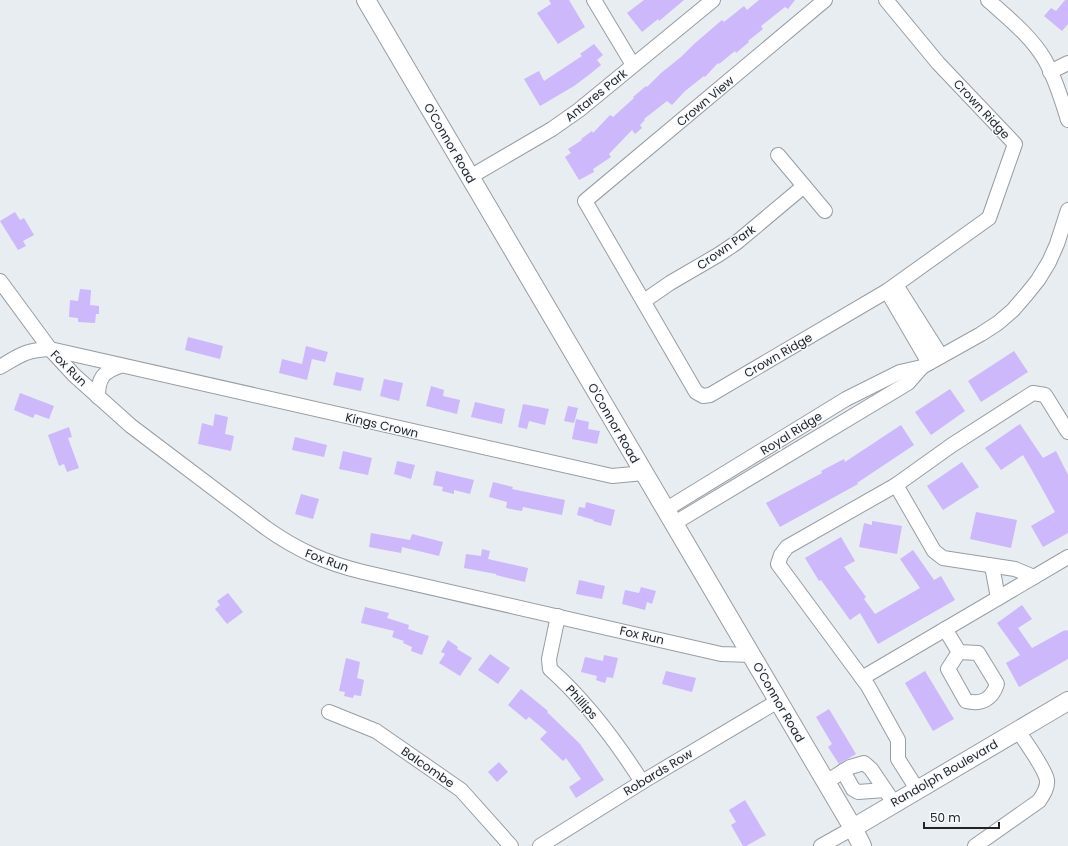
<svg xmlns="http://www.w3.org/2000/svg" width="1068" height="846" font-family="Poppins,sans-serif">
<rect width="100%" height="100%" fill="#e8edf2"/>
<g fill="#ccb8fa">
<polygon points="549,0 569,0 585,27 558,44 537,13 551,4"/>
<polygon points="644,0 684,0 659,21 658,19 642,32 627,13"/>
<polygon points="759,0 795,0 788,9 785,7 761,26 763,29 748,41 749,42 736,53 735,51 719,64 718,63 705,77 704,76 685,91 672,105 667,101 644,119 645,120 640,125 642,128 635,134 632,130 609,154 611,157 593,169 594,172 579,180 565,157 571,153 568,149 582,140 581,139 592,131 593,133 610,115 613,117 634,98 633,97 646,86 647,87 661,73 681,57 694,44 722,20 724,22 744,6 747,10"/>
<polygon points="1065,0 1068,0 1068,24 1062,31 1044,16 1051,8 1056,11"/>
<polygon points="594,44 603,55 597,60 601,65 590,74 574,86 540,106 524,79 539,71 544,81 582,56 580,54"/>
<polygon points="15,212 20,220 24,218 34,235 23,241 26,246 18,250 0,221"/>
<polygon points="80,289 91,290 90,305 99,306 99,314 96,314 95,323 78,322 78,318 69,317 70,300 78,301"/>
<polygon points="188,337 223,346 220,359 185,350"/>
<polygon points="306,346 328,352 325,362 312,359 307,380 279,373 282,359 302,364"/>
<polygon points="1014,351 1028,372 981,402 968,381"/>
<polygon points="336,372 364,378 361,391 333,385"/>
<polygon points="384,379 403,383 399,401 380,396"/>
<polygon points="431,386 444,390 443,396 460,400 457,414 426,406"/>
<polygon points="950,389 965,411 931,435 915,412"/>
<polygon points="20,393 54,406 49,419 35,414 33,418 14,410"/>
<polygon points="475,402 505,409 502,424 471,417"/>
<polygon points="523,404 549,409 545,425 529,421 527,429 518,427"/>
<polygon points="568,406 578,408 574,423 564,421"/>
<polygon points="215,414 228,417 225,434 234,436 231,451 198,444 202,423 213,426"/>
<polygon points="576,419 589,422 588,429 600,431 597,444 572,439"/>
<polygon points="1020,424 1043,458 1056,451 1068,475 1068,533 1043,547 1031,526 1055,512 1038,481 1023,455 1001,470 985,448"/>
<polygon points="901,425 914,445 857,483 858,484 780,527 766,503 822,473 821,471 844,459 845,462"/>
<polygon points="69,427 72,437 68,438 79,468 67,472 64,464 59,466 48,435"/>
<polygon points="295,437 327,445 324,457 292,450"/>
<polygon points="343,451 372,458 368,475 339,469"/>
<polygon points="397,461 415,465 411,479 394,474"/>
<polygon points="962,462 979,487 943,510 927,486"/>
<polygon points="436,471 474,480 470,494 454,490 454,494 442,491 443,487 433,485"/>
<polygon points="493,482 513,487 512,489 565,500 562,515 523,507 522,511 506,508 507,502 489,497"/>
<polygon points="301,494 319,499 313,519 295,514"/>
<polygon points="586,502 615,510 611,526 593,521 594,520 577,515 579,507 585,508"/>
<polygon points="976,512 1017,520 1011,548 970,539"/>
<polygon points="872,521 902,526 897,554 859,547 864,523 872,525"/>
<polygon points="371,533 410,540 412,534 443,542 439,556 402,547 401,553 369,547"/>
<polygon points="841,537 855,561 844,567 866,597 864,599 875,614 920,588 900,559 913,550 934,580 941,576 955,600 878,644 860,613 850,620 821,580 819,581 805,558"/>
<polygon points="482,549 490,551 488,559 528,568 525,582 496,575 496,574 464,568 466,554 481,556"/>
<polygon points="579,580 605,586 602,599 576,594"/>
<polygon points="641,587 656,591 652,604 647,602 645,610 622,604 625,590 639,593"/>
<polygon points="228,593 243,612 227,624 215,609 220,605 217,601"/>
<polygon points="1022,605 1032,619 1018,628 1032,648 1065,630 1066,631 1068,630 1068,659 1019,687 1006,663 1020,655 997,623"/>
<polygon points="365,607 389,613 387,618 409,625 408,629 429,636 422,655 411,651 412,647 403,643 404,641 392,637 394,631 361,623"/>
<polygon points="448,640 458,647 457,649 472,658 460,676 439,663 445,654 441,652"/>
<polygon points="490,654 510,668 498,684 478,670"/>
<polygon points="604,655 618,658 613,678 607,677 605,683 596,680 597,676 581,672 585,657 603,661"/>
<polygon points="346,658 360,662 357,678 364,680 361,696 354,695 353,698 344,696 345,692 339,691"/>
<polygon points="666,671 696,678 692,692 662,684"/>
<polygon points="925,671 954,719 933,731 905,683"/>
<polygon points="521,689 548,711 547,712 580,744 604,780 576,798 569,787 581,779 566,758 563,761 540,739 547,732 529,717 526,720 508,705"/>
<polygon points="829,709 856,754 839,764 828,747 832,744 816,717"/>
<polygon points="499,762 508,772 497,782 488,772"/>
<polygon points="745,800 766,835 746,846 743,846 731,825 736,822 729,810"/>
</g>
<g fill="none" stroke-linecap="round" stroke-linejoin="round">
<defs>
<g id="minor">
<polyline points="594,0 633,65"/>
<polyline points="825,0 585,201 696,392 703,396 710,395 887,291 989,218 1015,144 938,63 886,0"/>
<path d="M 988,0 C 1008,18 1031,36 1045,60 C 1055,78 1062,100 1068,120"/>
<polyline points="1050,72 1068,63"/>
<polyline points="778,155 825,211"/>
<polyline points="470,177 552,129 579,110 713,0"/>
<path d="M 0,281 L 50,349 L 74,375 L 131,426 L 266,528 C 297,550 326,563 363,572 L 721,654 L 752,655"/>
<polyline points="896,285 941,356"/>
<polyline points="887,291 929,363"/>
<polyline points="644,301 670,283 718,255 736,243 804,186"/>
<path d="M 0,367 C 20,355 26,350 50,349 L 612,476 L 644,473"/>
<path d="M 98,397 C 98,378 103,372 120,366"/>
<polyline points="896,485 934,551 943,558 1015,569 1034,577"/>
<polyline points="665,510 846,399 900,372 922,367 981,334 998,323 1013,310 1026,295 1038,280 1049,262 1057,244 1068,210"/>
<polyline points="673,524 908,383 922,367"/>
<polyline points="992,566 998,598"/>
<path d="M 558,616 L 549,659 L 550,669 C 586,701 616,741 642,782"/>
<path d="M 945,629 L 959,652 L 978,653 L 997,684 C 992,699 982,705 966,701 L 948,669 L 959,652"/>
<polyline points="862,678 1068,557"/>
<polyline points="329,712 376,731 461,790 511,846"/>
<polyline points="843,771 853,789 858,792 885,790"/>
<polyline points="826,782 850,767 864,763 871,769 894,803"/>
<polyline points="917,789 898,759 898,740 868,686 778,564 781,555 787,547 896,485 952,445 1033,393 1045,395 1068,432"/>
<polyline points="540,846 642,782 778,701"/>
<polyline points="821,846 853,828"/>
<path d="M 975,846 L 1039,801 C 1043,795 1048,788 1047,780 C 1045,769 1025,741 1018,731"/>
</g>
<g id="major">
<path d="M 366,0 C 528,276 691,552 853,828 L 862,846"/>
<polyline points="853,828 1068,701"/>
</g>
</defs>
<use href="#minor" stroke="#989da1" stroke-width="16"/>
<use href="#major" stroke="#989da1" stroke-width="20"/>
<use href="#minor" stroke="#fff" stroke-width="14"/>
<use href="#major" stroke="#fff" stroke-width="18"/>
</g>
<g text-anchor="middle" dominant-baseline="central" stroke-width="3" stroke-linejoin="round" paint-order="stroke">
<g font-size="12" fill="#222426" stroke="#f6fafe">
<text transform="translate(596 95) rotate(-39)">Antares Park</text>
<text transform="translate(705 101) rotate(-40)">Crown View</text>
<text transform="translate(982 109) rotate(47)">Crown Ridge</text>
<text transform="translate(450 143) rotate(60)">O'Connor Road</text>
<text transform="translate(726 247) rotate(-35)">Crown Park</text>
<text transform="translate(778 355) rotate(-30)">Crown Ridge</text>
<text transform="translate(69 368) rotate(45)">Fox Run</text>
<text transform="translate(614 423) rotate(60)">O'Connor Road</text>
<text transform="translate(382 425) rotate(13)">Kings Crown</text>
<text transform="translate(791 433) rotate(-32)">Royal Ridge</text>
<text transform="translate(327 560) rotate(20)">Fox Run</text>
<text transform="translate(642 635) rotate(13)">Fox Run</text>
<text transform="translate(582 702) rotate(48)">Phillips</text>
<text transform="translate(779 702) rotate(60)">O'Connor Road</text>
<text transform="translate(428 767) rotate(35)">Balcombe</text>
<text transform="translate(658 772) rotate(-31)">Robards Row</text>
<text transform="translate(944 773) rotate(-30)">Randolph Boulevard</text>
</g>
</g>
<path d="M924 822v6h75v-6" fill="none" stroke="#222426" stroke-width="2"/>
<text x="930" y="822" font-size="12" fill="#222426" stroke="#f6fafe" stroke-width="3" paint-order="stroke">50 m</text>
</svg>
